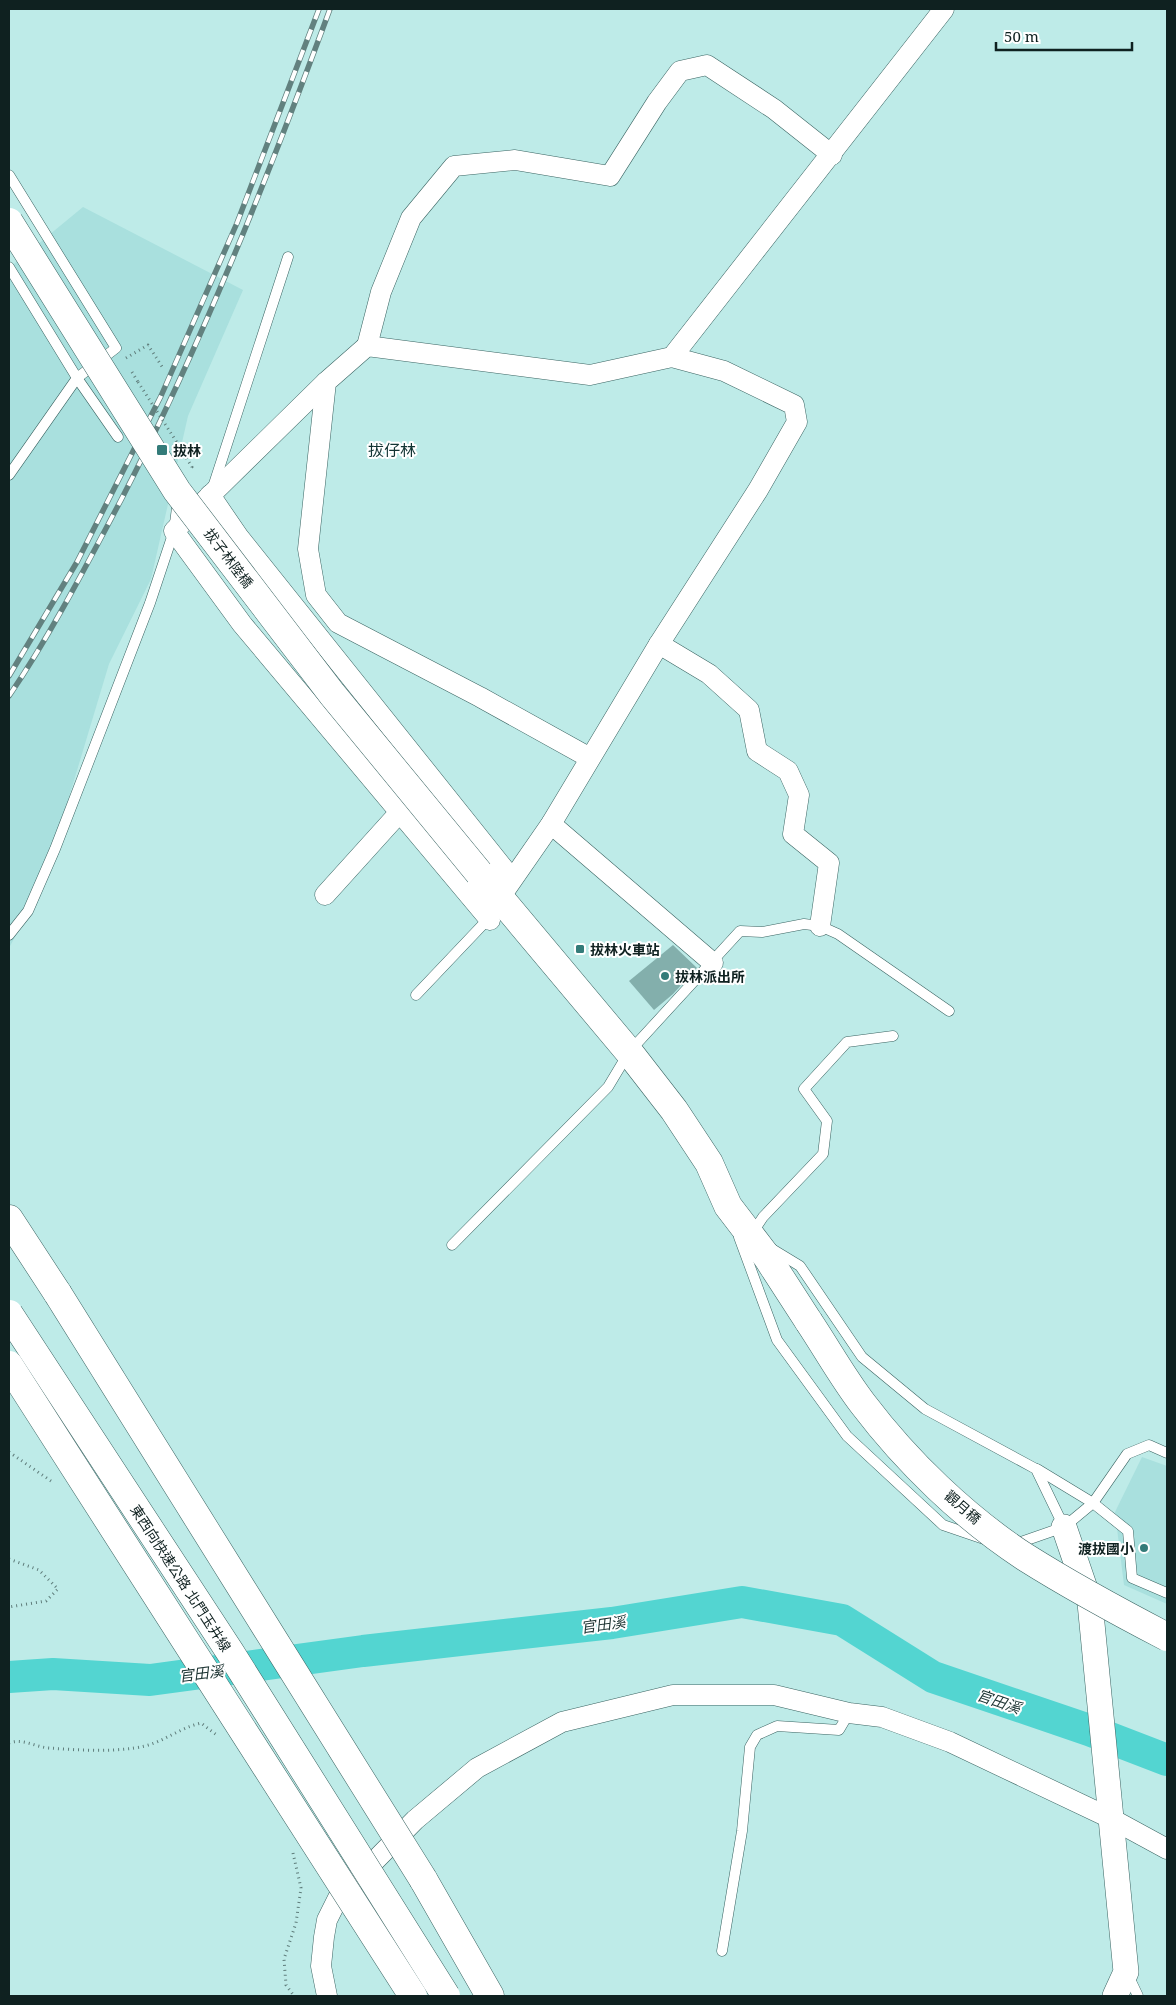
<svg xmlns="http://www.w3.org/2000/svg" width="1176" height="2005" font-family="'Noto Serif','Noto Sans TC',serif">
<rect width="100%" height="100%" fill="#beebe8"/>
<g fill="#a9e0de">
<polygon points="83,207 243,290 188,416 151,579 109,664 42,887 9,948 9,268"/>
<polygon points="1142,1457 1167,1466 1167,1604 1124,1585 1115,1512"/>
</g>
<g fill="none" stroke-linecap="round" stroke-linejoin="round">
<polyline stroke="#53d5d1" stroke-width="32" points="9,1677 53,1674 150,1680 363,1651 612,1623 742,1602 842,1620 933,1677 1089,1730 1167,1760"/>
</g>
<polygon fill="#83afac" points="673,945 697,968 673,994 654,1010 629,981"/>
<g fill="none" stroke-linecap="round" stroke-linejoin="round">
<defs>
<g id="service">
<polyline points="9,175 116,348 77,378 9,475"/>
<polyline points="9,267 77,378 118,437"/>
<polyline points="213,487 288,257"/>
<polyline points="9,935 28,911 55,849 150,603 174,531 178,500"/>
<polyline points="416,995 491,916"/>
<polyline points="751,1235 763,1217 823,1154 827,1121 804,1089 847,1042 893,1036"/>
<polyline points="739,1237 777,1340 847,1436 943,1525 984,1539"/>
<polyline points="452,1245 608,1087 629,1052 740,931 762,932 804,924 820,926 838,934 949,1011"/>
<polyline points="772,1249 800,1266 862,1357 925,1409 1036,1469 1064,1527"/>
<polyline points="1037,1469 1093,1503 1128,1531 1132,1578 1167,1593"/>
<polyline points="1013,1542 1021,1542 1064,1527 1093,1503 1127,1454 1149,1445 1167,1453"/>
<polyline points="722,1951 742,1831 750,1747 757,1735 777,1726 839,1730 849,1713"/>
<polyline points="1128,1975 1138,1996"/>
</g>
<g id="minor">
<polyline points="367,346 381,292 411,218 454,166 515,160 610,176 657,102 680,71 707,65 774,109 832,155"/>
<polyline points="672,357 944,9"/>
<polyline points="326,382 174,531 242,624 490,920"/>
<polyline points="210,495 238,536 512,879"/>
<polyline points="659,644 709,674 749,710 757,751 788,771 799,795 793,834 829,863 820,926"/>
<polyline points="551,824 713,963"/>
<polyline points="325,895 400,812"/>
<polyline points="499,899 551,824 659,644 758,490 797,422 794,405 724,371 672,357 590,375 367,346 326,382 308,549 316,595 338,623 480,697 590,758"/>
<polyline points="327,1996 321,1966 324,1937 327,1920 338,1898 415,1820 477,1768 562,1722 673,1695 774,1695 849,1713 882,1717 950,1742 1110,1818 1167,1849"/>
</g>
<polyline id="tertiary" points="1064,1527 1090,1603 1126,1972 1115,1996"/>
<g id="secondary">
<polyline points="479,873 629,1052 674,1110 709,1163 728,1206 767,1257 809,1322"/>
<polyline points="9,1219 58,1294"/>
<polyline points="423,1879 490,1996"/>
</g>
</defs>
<use href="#service" stroke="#3a6462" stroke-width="11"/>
<use href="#minor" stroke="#3a6462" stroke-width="21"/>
<use href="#tertiary" stroke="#3a6462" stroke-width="26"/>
<use href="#secondary" stroke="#3a6462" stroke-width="29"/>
<g stroke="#5f7d7b" stroke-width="3" stroke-dasharray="1 4" stroke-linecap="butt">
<polyline points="126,358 148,345 163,368"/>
<polyline points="132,372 138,382"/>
<polyline points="176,441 192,467 190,469"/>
<polyline points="9,1452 51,1481"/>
<polyline points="9,1559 39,1570 58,1589 46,1601 9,1607"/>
<path d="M 9,1743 C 23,1738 35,1747 49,1748 C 76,1750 107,1752 134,1748 C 161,1745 176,1729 201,1723 L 218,1736"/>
<polyline points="293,1853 301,1888 296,1923 284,1959 286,1985 294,1996"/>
</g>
<use href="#service" stroke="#fff" stroke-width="10"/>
<use href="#minor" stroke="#fff" stroke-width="20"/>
<use href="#tertiary" stroke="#fff" stroke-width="25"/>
<use href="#secondary" stroke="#fff" stroke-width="28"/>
<defs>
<g id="rail">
<polyline points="9,676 77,562 161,396 237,223 319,9"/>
<path d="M 9,696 C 51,634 86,566 121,500 C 203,341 268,177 330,9"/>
</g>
</defs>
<use href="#rail" stroke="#62817f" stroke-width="5.5"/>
<use href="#rail" stroke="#fff" stroke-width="4" stroke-dasharray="11" stroke-linecap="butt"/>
<defs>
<g id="secondary-bridge">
<polyline points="9,222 177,491 332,694 479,873"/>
<polyline points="58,1294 423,1879"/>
<path d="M 809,1322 C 827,1349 843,1378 863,1404 C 907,1462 964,1517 1025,1557 C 1071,1586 1119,1612 1167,1637"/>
</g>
<g id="trunk-bridge">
<polyline points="9,1314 230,1652 446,1996"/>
<polyline points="9,1365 413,1996"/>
</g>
</defs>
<use href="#secondary-bridge" stroke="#3a6462" stroke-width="29" stroke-linecap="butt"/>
<use href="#trunk-bridge" stroke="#3a6462" stroke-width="29" stroke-linecap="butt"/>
<polyline stroke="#5f7d7b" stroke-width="3" stroke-dasharray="1 4" stroke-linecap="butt" points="138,382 176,441"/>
<use href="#secondary-bridge" stroke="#fff" stroke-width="28"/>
<use href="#trunk-bridge" stroke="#fff" stroke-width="28"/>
</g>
<g fill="#337b79" stroke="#fff" stroke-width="2">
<rect x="156" y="444" width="12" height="12" rx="2.5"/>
<rect x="575" y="944" width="10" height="10" rx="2.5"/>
<circle cx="665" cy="976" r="5"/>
<circle cx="1144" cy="1548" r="5"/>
</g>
<g text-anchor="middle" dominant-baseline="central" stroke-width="4" stroke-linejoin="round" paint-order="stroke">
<g font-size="14" font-weight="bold" fill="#0f2120" stroke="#fff" text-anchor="start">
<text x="173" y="450">拔林</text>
<text x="590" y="949">拔林火車站</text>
<text x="675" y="976">拔林派出所</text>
<text x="1134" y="1548" text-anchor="end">渡拔國小</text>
</g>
<g font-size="14" fill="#0f2120" stroke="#fff">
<text transform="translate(229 558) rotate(53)">拔子林陸橋</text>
<text transform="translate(963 1507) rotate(41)">觀月穚</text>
<text transform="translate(181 1578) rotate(57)">東西向快速公路 北門玉井線</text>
</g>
<g font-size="15" font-style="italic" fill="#213837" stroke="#fff">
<text transform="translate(603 1624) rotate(-8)">官田溪</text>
<text transform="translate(201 1673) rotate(-7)">官田溪</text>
<text transform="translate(999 1701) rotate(19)">官田溪</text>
</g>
<g font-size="16" fill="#113433" stroke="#fff">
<text x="392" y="450">拔仔林</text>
</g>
</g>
<rect width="1176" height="2005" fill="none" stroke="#0f2120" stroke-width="20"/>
<path d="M996 42v8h136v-8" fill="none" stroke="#0f2120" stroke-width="2.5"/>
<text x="1004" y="42" font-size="15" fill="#0f2120" stroke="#ffffff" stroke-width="4" paint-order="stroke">50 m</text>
</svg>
